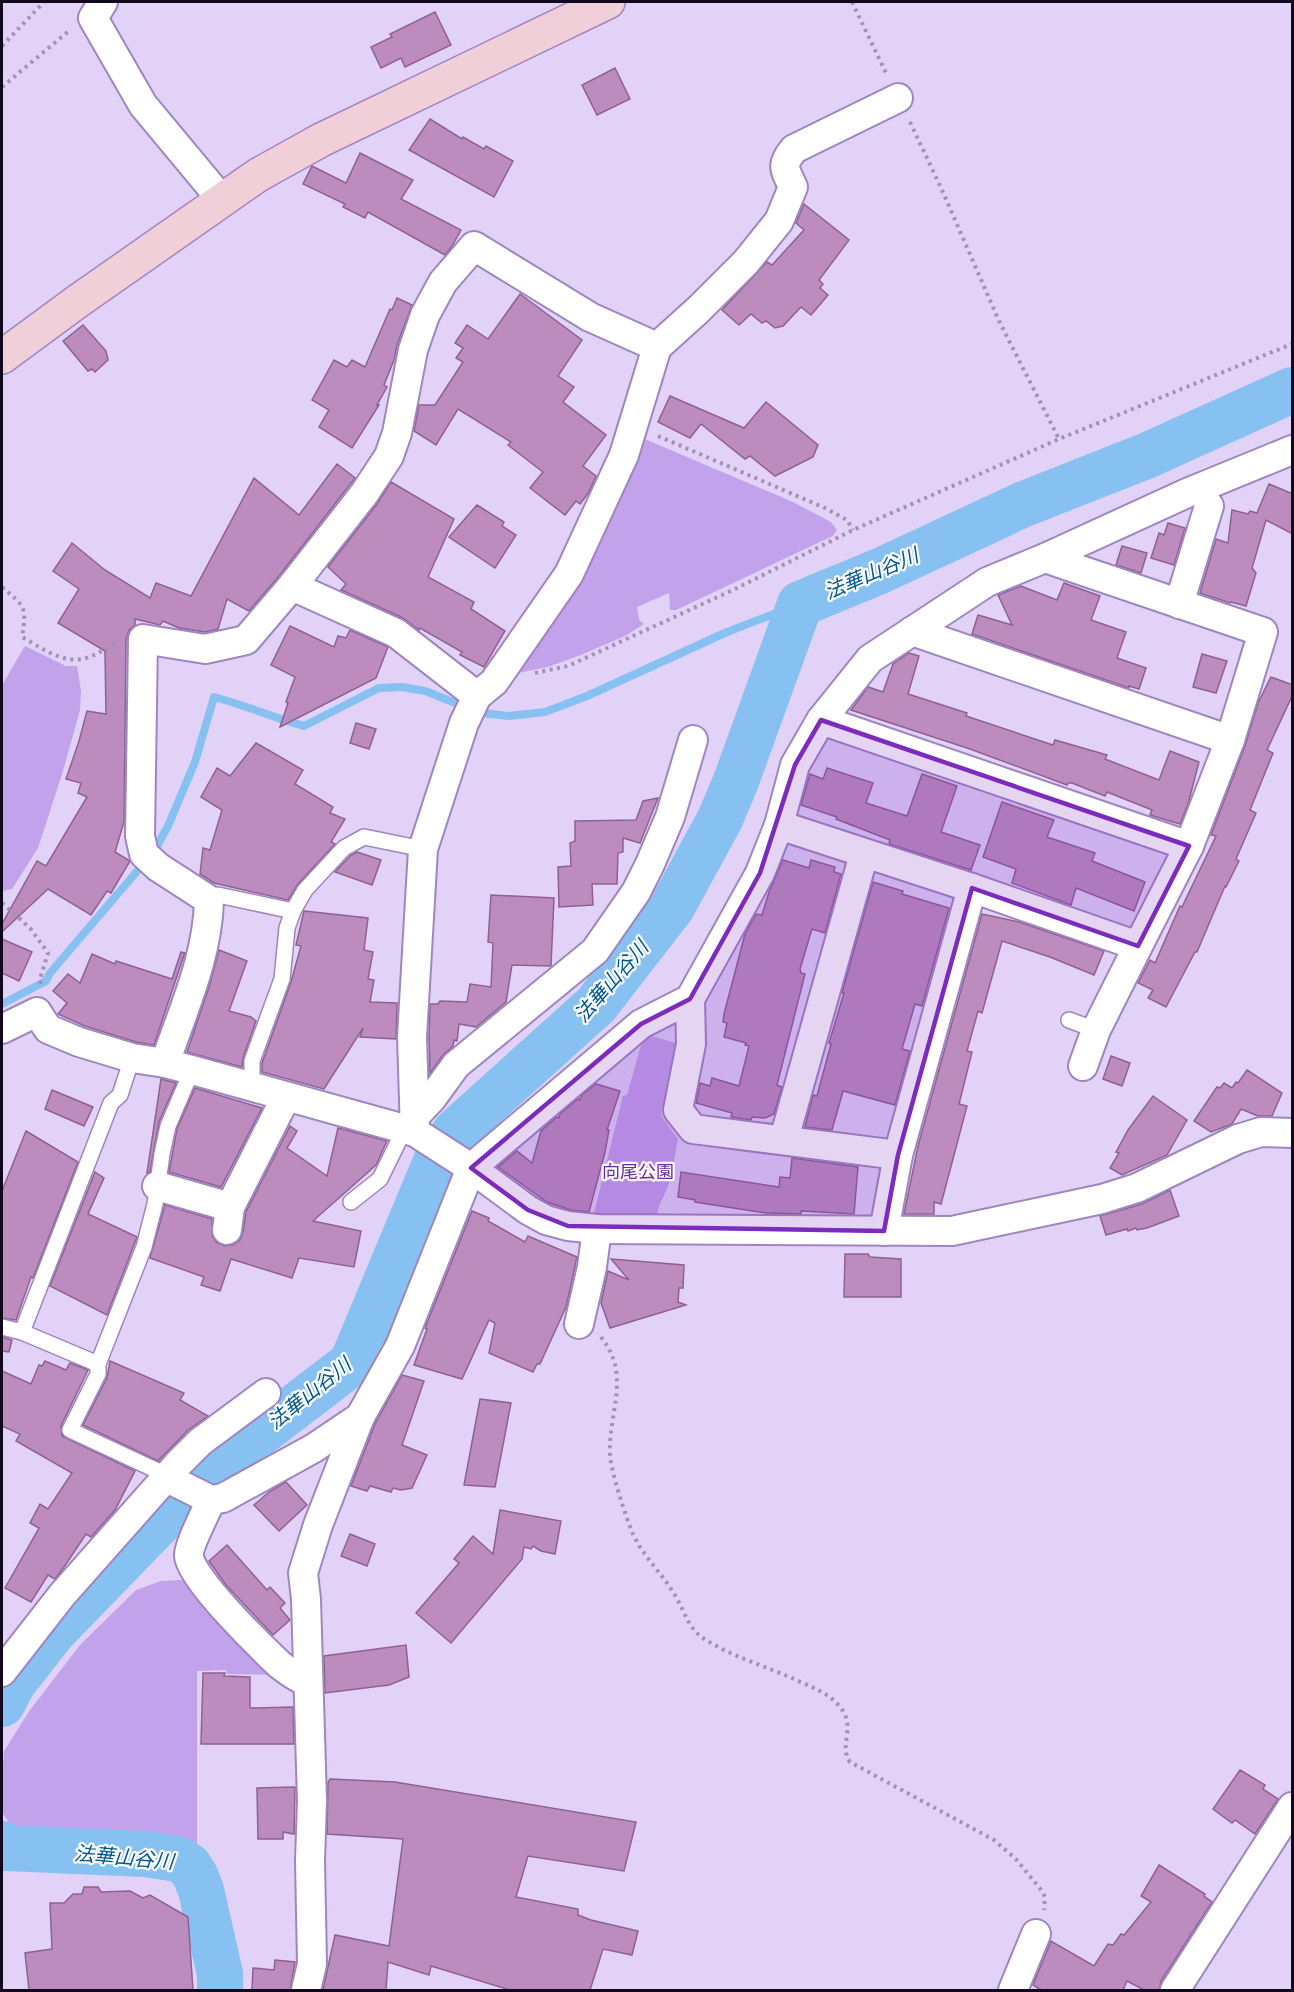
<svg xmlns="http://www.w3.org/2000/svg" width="1294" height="1992" font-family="Manrope,'Noto Sans JP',sans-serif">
<rect width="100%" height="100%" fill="#e2d2f8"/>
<g fill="#c2a2eb">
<polygon points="633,434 793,502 831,522 837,530 833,536 822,541 676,610 670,610 669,593 637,607 639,620 644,624 625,636 581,655 548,667 518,673 516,672"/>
<polygon points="25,646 66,666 77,666 81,691 80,710 63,771 38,848 12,889 3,891 2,685"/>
<path d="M 644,1034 L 680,1044 L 661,1112 L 662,1117 L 678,1139 C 675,1154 673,1169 669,1183 C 665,1196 657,1205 657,1219 L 593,1217 L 623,1096 L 627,1095 Z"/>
<path d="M 181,1580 L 196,1583 L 284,1675 L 227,1674 L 226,1670 L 197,1671 L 197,1850 C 164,1849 132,1844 100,1842 C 72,1841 44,1843 18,1830 C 12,1827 7,1819 2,1813 L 2,1777 L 4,1751 L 30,1710 L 80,1645 L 136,1590 L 161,1581 Z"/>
</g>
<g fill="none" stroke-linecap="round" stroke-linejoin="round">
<g stroke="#86c1f2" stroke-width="8">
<path d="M 153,853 L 168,826 L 195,762 L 214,697 C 245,705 274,718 304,726 L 379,688 L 402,687 L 425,691 L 481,713 L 509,716 L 545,712 L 587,696 L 727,632 L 800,604"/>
<polyline points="2,1004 46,981 50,973 145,862"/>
</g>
<g stroke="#86c1f2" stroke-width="46">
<polyline points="2,1704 13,1683 53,1632 184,1497 195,1483 352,1363 437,1159 455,1132 596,1005 672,907 720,819 736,781 800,604 880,571 1024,504 1146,456 1292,390"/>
<polyline points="2,1844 7,1848 145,1854 178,1859 189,1866 196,1877 201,1890 220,1974 220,1990"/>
</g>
</g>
<g fill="#bc8cbf" stroke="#8e6192" stroke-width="1.5">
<polygon points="435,12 451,45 405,67 401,58 381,68 371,47 392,37 390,34"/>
<polygon points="615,68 630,99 597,115 582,85"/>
<polygon points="430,119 462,139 463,137 484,149 486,146 513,161 494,197 409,150"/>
<polygon points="360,153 413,180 401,199 461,230 452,246 445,255 368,212 365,218 343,207 345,204 303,184 312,166 346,183"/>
<polygon points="804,204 849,240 819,280 823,284 820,288 828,295 811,315 801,307 783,326 775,328 766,321 762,323 751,314 739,325 722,310 767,262 772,265 804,230 796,223"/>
<polygon points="520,294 582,340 558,376 574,387 563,402 606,435 583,466 596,476 589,492 580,504 576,501 565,515 530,488 543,472 508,445 511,442 458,409 436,445 414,431 419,405 435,405 463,362 456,358 463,348 455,343 467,325 488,339"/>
<polygon points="397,298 412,305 397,345 394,360 384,385 387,387 377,405 379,405 352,448 319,427 329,410 312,400 334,360 347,367 352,360 365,367 390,309 392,310"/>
<polygon points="83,325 106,351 108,360 95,372 92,369 88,371 63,341"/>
<polygon points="670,396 744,428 766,402 818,445 813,457 775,476 750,456 745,459 701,424 690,438 658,422"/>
<polygon points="337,464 355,478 279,576 249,611 227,599 218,629 205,632 179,628 163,621 160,625 135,619 135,625 129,630 126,639 124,822 115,852 130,861 111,893 107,891 91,915 48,889 3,931 2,924 37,861 46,866 87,797 78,793 81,783 66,779 79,741 87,711 106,714 105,651 58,623 79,589 53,571 72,543 105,570 150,598 156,583 191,596 254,478 299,515"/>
<polygon points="391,482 454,519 428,577 474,602 471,609 505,631 484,667 460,655 462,652 420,628 419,630 403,618 341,590 346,584 328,567 377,504"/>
<polygon points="1269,484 1293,494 1293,534 1266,520 1252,568 1256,573 1246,606 1231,602 1230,603 1200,593 1216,539 1228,543 1232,510 1248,514 1250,511 1257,513"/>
<polygon points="477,505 504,522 502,526 516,535 495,568 449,537"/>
<polygon points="1168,523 1185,528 1174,565 1151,558 1159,533 1164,535"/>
<polygon points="1122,546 1147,553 1141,573 1116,565"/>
<polygon points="1064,583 1100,596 1091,620 1126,632 1117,658 1146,668 1139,689 1129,686 1129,688 972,634 978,615 1012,625 998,595 1021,586 1057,600"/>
<polygon points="290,626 334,647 338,636 346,638 350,630 388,647 376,678 280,727 288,703 286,702 295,677 271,665"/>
<polygon points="909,653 919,656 908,694 967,713 966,716 1053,745 1055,740 1107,755 1105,759 1159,780 1170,751 1199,762 1188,804 1180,824 1150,815 1152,810 1107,792 1105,796 1072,783 1068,783 1067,785 970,749 851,710 868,687 883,692 893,664"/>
<polygon points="1202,654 1227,661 1216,693 1193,687"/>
<polygon points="1271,677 1293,685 1293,694 1267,750 1273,753 1250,810 1256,813 1236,859 1239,861 1226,887 1225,886 1197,952 1195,952 1166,1007 1148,998 1153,990 1138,983 1150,960 1155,963 1180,906 1182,907 1216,836 1211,835 1245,746 1258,703"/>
<polygon points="356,723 376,729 369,749 350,743"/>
<polygon points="256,743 303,770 295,784 333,807 330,813 345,819 331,842 335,844 298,884 288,900 214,883 200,874 203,848 210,850 222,810 201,797 217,768 230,776"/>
<polygon points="827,768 873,783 866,803 907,816 922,774 957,786 941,832 980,845 971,870 889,844 890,840 836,819 837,817 801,805 810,774 823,779"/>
<polygon points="658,798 640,843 623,838 623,852 618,853 617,884 592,884 593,905 559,907 558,867 571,866 570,843 575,841 575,821 636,820 643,801"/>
<polygon points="1002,802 1054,820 1047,837 1095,853 1092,861 1145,882 1134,911 1076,888 1071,905 1012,883 1016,869 983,857"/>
<polygon points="357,852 381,860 372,885 335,872 350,856"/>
<polygon points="783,860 809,868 811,860 835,867 834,872 841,874 825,933 812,929 800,969 801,973 805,974 777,1085 782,1087 774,1114 765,1118 752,1117 751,1120 731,1117 732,1113 696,1103 700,1083 710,1086 712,1078 739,1086 749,1046 745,1045 746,1043 724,1037 727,1023 723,1022 724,1014 745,934 756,914 762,915 769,892"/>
<polygon points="873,882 903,891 902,894 949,908 922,1006 915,1004 902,1049 910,1051 895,1105 843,1091 832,1130 805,1127 813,1095 817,1096 831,1044 829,1043 844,993 842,993"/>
<polygon points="491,895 554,898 551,966 512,965 506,1002 476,1027 459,1024 457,1041 454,1040 453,1046 443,1055 430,1073 429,1037 430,1004 438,1004 440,1001 467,1002 470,984 491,987 493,943 488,942"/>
<polygon points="304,911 368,918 364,950 373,952 368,979 374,980 370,1002 397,1003 396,1039 360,1037 363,1028 324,1089 262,1072 262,1063 291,982 301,946 296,945"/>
<polygon points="982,914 1019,922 1104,951 1094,975 1050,957 1002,941 982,1013 978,1011 967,1051 972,1052 959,1104 967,1106 941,1204 934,1202 934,1214 904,1214 918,1146"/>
<polygon points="2,939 32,952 19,981 2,973"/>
<polygon points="219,950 247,961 229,1011 251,1017 256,1021 243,1058 242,1067 187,1052 209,987"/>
<polygon points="181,952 185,953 183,958 154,1045 136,1042 85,1026 58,1014 67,1003 53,991 68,974 80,983 92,954 115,964 116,961 172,979"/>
<polygon points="1111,1056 1130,1063 1122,1086 1103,1079"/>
<polygon points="1247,1070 1282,1093 1272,1116 1258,1116 1241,1109 1232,1124 1211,1132 1194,1121 1217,1087 1220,1088 1224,1083 1232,1088 1236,1082 1238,1083"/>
<polygon points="161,1079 176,1083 159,1122 150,1172 147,1173"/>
<polygon points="596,1084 620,1091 607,1130 609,1130 605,1152 589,1212 571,1210 547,1202 498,1167 517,1151 532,1163 541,1131 557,1117 559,1118 560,1114 578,1099 580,1100 582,1095"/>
<polygon points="195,1088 262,1108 221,1187 169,1172 177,1129"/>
<polygon points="52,1090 93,1107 84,1126 45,1109"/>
<polygon points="1153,1096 1187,1120 1167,1155 1122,1175 1110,1168 1119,1153 1116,1152 1128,1130"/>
<polygon points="290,1126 297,1131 287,1148 327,1176 338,1128 387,1141 376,1165 313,1221 361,1231 354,1267 299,1258 292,1278 231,1259 220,1291 201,1285 204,1277 150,1258 165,1205 212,1219 212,1236 217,1243 225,1246 233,1245 240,1240 243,1232 246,1212"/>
<polygon points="26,1131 78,1162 33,1278 31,1277 16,1320 2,1318 2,1191"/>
<polygon points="792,1158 858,1167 854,1214 801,1211 801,1214 766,1213 695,1202 695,1200 678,1197 681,1172 779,1187 780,1177 790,1178"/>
<polygon points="95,1172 104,1178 88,1214 137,1237 107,1315 50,1286"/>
<polygon points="1170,1190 1179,1216 1147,1228 1137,1230 1136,1228 1128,1231 1127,1229 1106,1235 1100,1216 1142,1204"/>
<polygon points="472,1211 489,1218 488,1221 525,1242 528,1236 577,1257 566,1307 540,1364 537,1364 533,1372 489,1353 495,1323 489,1320 462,1379 414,1365 427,1329 425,1328"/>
<polygon points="845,1254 868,1254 870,1257 901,1259 901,1297 844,1297"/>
<polygon points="611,1259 684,1265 683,1288 679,1288 678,1302 686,1305 610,1328 601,1303 608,1271 629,1280"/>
<polygon points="2,1337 12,1340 9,1352 2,1351"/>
<polygon points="45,1361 66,1370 70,1363 88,1370 61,1426 62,1436 135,1471 115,1510 91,1537 86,1534 64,1567 55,1579 48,1575 31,1602 5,1588 39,1528 30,1523 40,1504 48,1509 72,1473 16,1441 20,1434 2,1426 2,1371 31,1384 39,1365 42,1366"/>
<polygon points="110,1361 184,1393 180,1400 208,1416 188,1430 158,1461 83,1425 107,1378"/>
<polygon points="402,1375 424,1381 402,1445 427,1455 412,1488 401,1490 393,1488 391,1492 370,1486 367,1491 351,1486 375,1424"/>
<polygon points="480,1399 511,1403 495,1487 464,1485"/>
<polygon points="286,1482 307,1505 279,1531 254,1505 269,1492"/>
<polygon points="500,1510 561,1521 555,1554 541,1551 533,1546 531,1549 524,1547 522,1559 451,1643 416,1613 459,1563 454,1559 473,1536 493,1554"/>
<polygon points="350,1534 375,1544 367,1566 341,1556"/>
<polygon points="227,1545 267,1590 270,1587 285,1603 280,1608 290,1620 273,1635 226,1585 209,1561"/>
<polygon points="406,1645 409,1677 389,1685 325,1693 324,1656"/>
<polygon points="203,1673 225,1673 224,1676 250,1677 250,1708 293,1707 294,1744 201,1744"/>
<polygon points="1240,1770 1265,1785 1263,1789 1278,1799 1255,1834 1235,1820 1232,1823 1213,1809"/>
<polygon points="330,1779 395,1782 636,1822 624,1871 528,1856 516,1897 578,1909 578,1915 591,1920 638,1931 632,1955 603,1949 590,1990 510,1990 431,1966 429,1975 388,1962 386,1990 323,1990 335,1935 389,1946 403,1839 327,1834 328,1783"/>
<polygon points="295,1787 294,1834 283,1832 283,1839 258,1839 257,1788"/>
<polygon points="1159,1865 1205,1894 1204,1896 1212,1902 1161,1981 1159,1990 1144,1990 1127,1981 1123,1990 1041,1990 1033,1985 1051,1941 1094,1966 1108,1944 1113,1945 1121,1934 1124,1935 1151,1902 1141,1896"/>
<polygon points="84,1887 98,1887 101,1892 130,1891 143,1898 150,1895 188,1917 193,1990 29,1990 25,1953 52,1949 50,1903 64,1903 73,1894 82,1894"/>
<polygon points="275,1960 295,1962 290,1990 252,1990 253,1968 274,1970"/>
</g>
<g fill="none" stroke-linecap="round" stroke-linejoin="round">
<defs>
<g id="lane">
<polyline points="209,900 218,895 293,911"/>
<polyline points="1069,1020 1096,1030"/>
<polyline points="252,1087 252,1061 282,979 287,928 293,911 305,890 344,848 364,837 423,849"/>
<polyline points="351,1202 380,1179 404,1130"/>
<polyline points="2,1327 22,1332 98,1364"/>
<polyline points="22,1332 111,1103 120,1095 132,1058"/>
<polyline points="167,1478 160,1472 70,1430 98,1374 98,1364 144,1247 155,1204 162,1154 168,1126 192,1070"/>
</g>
<g id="street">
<polyline points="103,2 93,18 143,105 222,200"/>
<path d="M 657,347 L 698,310 L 746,262 L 779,221 L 793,187 C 785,169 780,166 794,149 L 898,98"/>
<polyline points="292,586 396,633 477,696"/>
<polyline points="1179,604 1209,506"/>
<polyline points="912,631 1230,740"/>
<polyline points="821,720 1189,846"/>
<polyline points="779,825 972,888 1138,946 1189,846 1230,740 1263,632 1045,558"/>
<polyline points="690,999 691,1044 678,1110 693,1129 898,1155"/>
<polyline points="2,1029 37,1012 48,1029 79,1042 132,1058 165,1063 192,1070 415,1132 471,1168 528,1210 546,1220 568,1226 597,1229 952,1231 1102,1199 1137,1188 1238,1139 1261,1132 1292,1133"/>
<path d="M 165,1063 C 183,1010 208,956 209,900 L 158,867 L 144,854 L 140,836 L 143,639 L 205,649 L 246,640 L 292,586 L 364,494 L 389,456 L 397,433 L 413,350 L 425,315 L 443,282 L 474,246 L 590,317 L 657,347 L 624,455 L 569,574 L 494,682 L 477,696 L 464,723 L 423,849 L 412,1037 L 415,1132"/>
<polyline points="1083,1066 1096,1030 1138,946"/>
<polyline points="414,1117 432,1098 456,1065 595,951 636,892 650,864 670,817 693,740"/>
<polyline points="784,1139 864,854"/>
<polyline points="157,1186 230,1207"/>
<polyline points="227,1230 230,1207 286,1097"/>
<polyline points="884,1231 898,1155 972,888"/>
<polyline points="579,1324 592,1267 597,1229"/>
<polyline points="167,1478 211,1500 223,1498 314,1448 360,1417"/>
<path d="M 211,1500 C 206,1512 188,1546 189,1556 C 190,1578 262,1648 280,1665 C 289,1672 297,1678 308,1682"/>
<polyline points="2,1672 62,1595 178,1464 200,1442 266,1393"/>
<polyline points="306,1990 312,1964 310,1861 312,1801 306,1599 303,1573 318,1525 360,1417 400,1346 471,1168 641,1024 690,999 760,873 779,825 795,765 821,720 870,659 987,582 1045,558 1187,493 1292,450"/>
<polyline points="1013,1990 1036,1934"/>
<polyline points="1175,1990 1292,1807"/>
</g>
<polyline id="secondary" points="2,357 78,301 258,175 321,140 608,2"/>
</defs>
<use href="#lane" stroke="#a086c1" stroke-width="18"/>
<use href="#street" stroke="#a086c1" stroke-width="32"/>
<use href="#secondary" stroke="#a086c1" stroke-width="36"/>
<g stroke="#a092b3" stroke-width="4" stroke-dasharray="3 4.5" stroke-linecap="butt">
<polyline points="852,2 887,75"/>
<polyline points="2,46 44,2"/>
<polyline points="2,87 70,30"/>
<polyline points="910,122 942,190 999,321 1059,439"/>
<polyline points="658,436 825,508 847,520 853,530"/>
<path d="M 2,587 C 25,607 27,606 22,637 C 40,647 61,663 83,659 C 95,656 106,648 117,642"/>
<polyline points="535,673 568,666 735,589 853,530 1059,439 1292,344"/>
<polyline points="2,903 30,928 48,953 40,979 41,987"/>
<path d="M 601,1337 C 632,1376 608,1412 610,1455 C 611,1471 626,1518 633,1534 C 644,1558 663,1574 676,1597 C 685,1612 688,1628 703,1638 C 730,1656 765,1666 794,1679 C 811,1687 828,1692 840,1707 C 857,1727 838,1745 850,1762 L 994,1840 L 1015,1858 L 1042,1891 L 1045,1897 L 1044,1910"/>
</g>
<use href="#lane" stroke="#fff" stroke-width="15"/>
<use href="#street" stroke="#fff" stroke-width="28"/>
<use href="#secondary" stroke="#f0cfd8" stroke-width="33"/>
</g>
<path fill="#7b2cbf" fill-opacity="0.2" stroke="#7b2cbf" stroke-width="4.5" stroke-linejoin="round" d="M 821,720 L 1189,846 L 1138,946 L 972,888 L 898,1155 L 884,1231 L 568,1226 L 528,1210 L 471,1168 L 641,1024 L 690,999 L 760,873 L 795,765 Z"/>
<g text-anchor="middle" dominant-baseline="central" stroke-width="4.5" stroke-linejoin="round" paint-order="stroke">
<g font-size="18" fill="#6b29a4" stroke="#fbfbfb">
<text x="638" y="1171">向尾公園</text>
</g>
<g font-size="20" font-style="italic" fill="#00588d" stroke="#fbfbfb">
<text transform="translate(871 573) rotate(-23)">法華山谷川</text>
<text transform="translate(611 981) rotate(-49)">法華山谷川</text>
<text transform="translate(309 1393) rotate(-39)">法華山谷川</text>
<text transform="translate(124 1857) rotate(5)">法華山谷川</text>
</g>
</g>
<rect width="1294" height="1992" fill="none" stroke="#12081d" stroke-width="6"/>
</svg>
